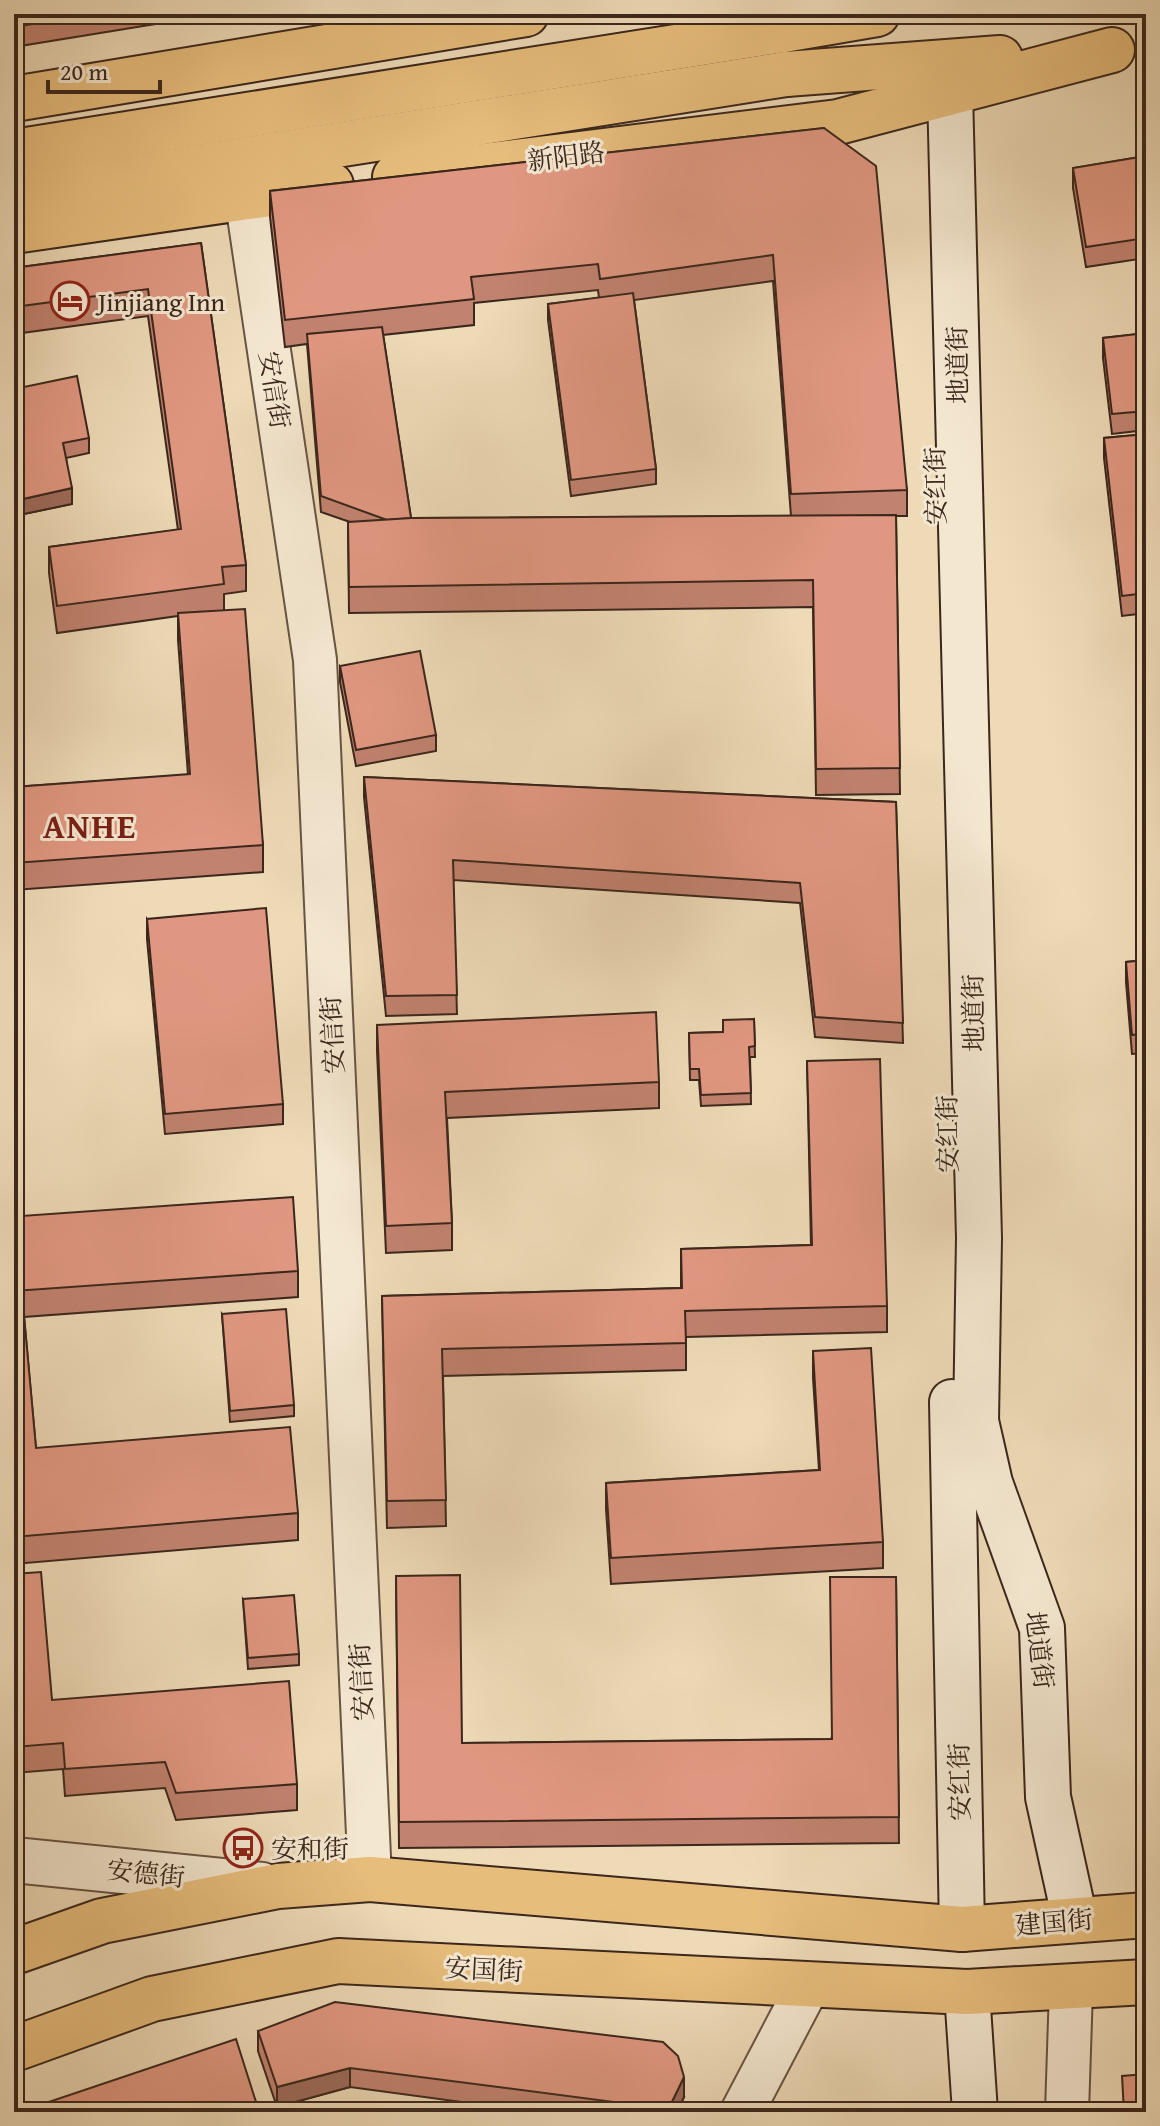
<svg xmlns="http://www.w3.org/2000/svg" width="1160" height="2126" font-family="'Gentium Book Plus','Noto Serif SC',serif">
<rect width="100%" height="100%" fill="#eedab7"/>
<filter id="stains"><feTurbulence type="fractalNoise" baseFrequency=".0025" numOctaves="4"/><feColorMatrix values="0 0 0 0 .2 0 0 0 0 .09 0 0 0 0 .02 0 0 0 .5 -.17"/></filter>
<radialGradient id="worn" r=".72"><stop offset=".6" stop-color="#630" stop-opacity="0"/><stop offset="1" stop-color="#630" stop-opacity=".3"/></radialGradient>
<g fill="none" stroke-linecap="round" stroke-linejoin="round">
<defs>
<g id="minor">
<polyline points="246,196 315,660 370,1879"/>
<polyline points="742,2112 808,1986"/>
<polyline points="1067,2112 1071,1989"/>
</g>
<polyline id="tertiary" points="14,1860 262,1885"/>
<g id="secondary">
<polyline points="950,92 979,1238 976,1421 990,1483 1042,1628 1048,1797 1075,1920"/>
<polyline points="952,1402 962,1929"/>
<polyline points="967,1992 975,2112"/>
</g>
<g id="primary">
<polyline points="783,30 877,14"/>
<polyline points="786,74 1000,58"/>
<polyline points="14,99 526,14"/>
<polyline points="395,177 838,122 1112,50"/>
<polyline points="14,231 331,185"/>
<polyline points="14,1952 102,1921 278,1886 370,1879 962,1929 1146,1915"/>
<polyline points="14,2049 152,1999 338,1961 967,1992 1146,1982"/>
</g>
<g id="trunk">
<polyline points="14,152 783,30"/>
<polyline points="14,196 786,74"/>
</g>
</defs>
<use href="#minor" stroke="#685443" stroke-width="46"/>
<use href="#tertiary" stroke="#685443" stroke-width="48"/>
<use href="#secondary" stroke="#3b271c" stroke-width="48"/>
<use href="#primary" stroke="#3b271c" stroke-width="48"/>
<use href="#trunk" stroke="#3b271c" stroke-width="48"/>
<use href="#minor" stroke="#f4e7d0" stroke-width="42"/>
<use href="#tertiary" stroke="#f4e7d0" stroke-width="44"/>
<use href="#secondary" stroke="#f4e7d0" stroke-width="44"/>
<use href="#primary" stroke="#e7bd7c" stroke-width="44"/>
<use href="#trunk" stroke="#e7bd7c" stroke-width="44"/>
</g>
<g fill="#c1826f" stroke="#3b271c" stroke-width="2" fill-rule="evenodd">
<polygon points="14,14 217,14 14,47"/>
<path d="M 824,128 L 907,490 L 907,516 L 896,516 L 900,794 L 816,795 L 813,607 L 349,613 L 348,522 L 350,522 L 321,512 L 307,344 L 285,347 L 270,217 L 270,191 ZM 773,281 L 791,516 L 411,518 L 383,335 L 474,325 L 474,303 L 598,290 L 599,298 L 548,304 L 548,320 L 571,496 L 656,484 L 656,469 L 634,300 Z"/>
<polygon points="1146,156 1146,258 1086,267 1073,188 1073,168"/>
<polygon points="201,243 246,565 246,591 224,594 224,610 263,845 263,872 14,890 14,787 188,775 178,640 178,616 57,633 49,573 49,547 178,530 148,316 14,334 14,268"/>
<polygon points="1146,333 1146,430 1112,434 1103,358 1103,338"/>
<polygon points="14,389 89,438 89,453 66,458 72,504 14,516"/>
<polygon points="1146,434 1146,613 1122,616 1104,458 1104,438"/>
<polygon points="340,666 436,735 436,751 356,766 340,682"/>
<polygon points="364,777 896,802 903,1043 815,1037 800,903 453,880 457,1014 386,1016 364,797"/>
<polygon points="1146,799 1146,896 1144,897 1136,820 1136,801"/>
<polygon points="147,919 283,1104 283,1124 165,1134 147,939"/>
<polygon points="1146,960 1146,1053 1132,1054 1126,982 1126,962"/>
<polygon points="754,1019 755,1057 750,1057 751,1104 701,1106 699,1080 690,1080 689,1033 723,1032"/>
<polygon points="377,1025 659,1082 659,1108 447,1118 452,1223 452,1250 386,1253 377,1051"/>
<polygon points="807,1061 887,1306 887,1332 686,1337 686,1370 443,1376 446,1526 387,1528 382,1296 681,1288 681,1249 811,1245"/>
<polygon points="14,1109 22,1216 298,1271 298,1297 24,1317 36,1448 298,1513 298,1540 14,1564"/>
<polygon points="222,1314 294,1405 294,1416 230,1422"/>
<polygon points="813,1351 883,1542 883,1568 611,1584 606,1509 606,1483 819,1470 813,1378"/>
<polygon points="14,1574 52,1700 297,1784 297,1810 176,1820 165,1788 65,1796 63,1769 14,1773"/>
<polygon points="396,1576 462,1743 831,1739 896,1577 899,1843 399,1848"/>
<polygon points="243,1599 299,1654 299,1665 248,1669"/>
<polygon points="258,2031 684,2097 677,2112 536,2112 350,2087 277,2107 258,2051"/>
</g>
<g fill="#9d6a5a" stroke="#3b271c" stroke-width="2">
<polygon points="72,488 72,504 14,516 14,501"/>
<polygon points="350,2068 350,2087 277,2107 277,2087"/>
<polygon points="684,2077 684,2097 677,2112 667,2112"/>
<polygon points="256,2102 256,2112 228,2112"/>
</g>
<g fill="#e09781" stroke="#3b271c" stroke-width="2">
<polygon points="14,14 94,14 14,27"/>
<polygon points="824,128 876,166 907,490 791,494 773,255 600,279 598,264 471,277 474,299 285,320 270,191"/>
<polygon points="1146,156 1146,238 1086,247 1073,168"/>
<polygon points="201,243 246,565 222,567 224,584 57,606 49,547 181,529 148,289 14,307 14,268"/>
<polygon points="633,293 656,469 571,480 548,304"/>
<polygon points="382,327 411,518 387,520 321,496 307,334"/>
<polygon points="1146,333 1146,411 1112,414 1103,338"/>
<polygon points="77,376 89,438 63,443 72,488 14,501 14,452 17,451 14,437 14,389"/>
<polygon points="1146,434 1146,593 1122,596 1104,438"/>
<polygon points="896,515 900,768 816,769 813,580 349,587 348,522 412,518"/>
<polygon points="245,609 263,845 14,863 14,787 190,774 178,613"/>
<polygon points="420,651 436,735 356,750 340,666"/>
<polygon points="364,777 896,802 903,1023 815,1017 800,883 453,860 457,995 386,996"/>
<polygon points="1146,799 1146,877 1144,877 1136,801"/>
<polygon points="266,908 283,1104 165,1114 147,919"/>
<polygon points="1146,960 1146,1033 1132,1035 1126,962"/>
<polygon points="656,1012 659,1082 445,1092 452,1223 386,1226 377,1025"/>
<polygon points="754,1019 755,1046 749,1047 751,1093 701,1095 699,1069 690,1069 689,1033 723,1032 723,1020"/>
<polygon points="880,1059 887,1306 685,1311 686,1343 442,1349 446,1500 387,1501 382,1296 682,1288 681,1249 812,1245 807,1061"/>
<polygon points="14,1109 22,1216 293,1197 298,1271 14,1291"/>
<polygon points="286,1309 294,1405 230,1411 222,1314"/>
<polygon points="24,1315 36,1448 290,1427 298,1513 14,1537 14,1316"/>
<polygon points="871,1348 883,1542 611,1558 606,1483 820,1470 813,1351"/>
<polygon points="41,1572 52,1700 289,1681 297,1784 176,1793 165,1762 65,1769 63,1743 14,1747 14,1574"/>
<polygon points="460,1575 462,1743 832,1739 830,1577 896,1577 899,1817 399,1822 396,1576"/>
<polygon points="294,1595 299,1654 248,1658 243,1599"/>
<polygon points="335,2002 663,2042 678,2056 684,2077 667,2112 608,2112 614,2102 350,2068 277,2087 258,2031"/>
<polygon points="236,2039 256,2102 228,2112 19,2112"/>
<polygon points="1146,2074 1146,2112 1124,2112 1122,2076"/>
</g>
<defs>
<symbol id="hotel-ring" viewBox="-11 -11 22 22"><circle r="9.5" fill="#f4e7d0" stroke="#8f2418" stroke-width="1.5"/><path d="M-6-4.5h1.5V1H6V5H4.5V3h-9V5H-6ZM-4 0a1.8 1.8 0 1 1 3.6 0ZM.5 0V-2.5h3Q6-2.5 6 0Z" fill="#8f2418"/></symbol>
<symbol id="bus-ring" viewBox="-11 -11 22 22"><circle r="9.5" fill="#f4e7d0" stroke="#8f2418" stroke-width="1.5"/><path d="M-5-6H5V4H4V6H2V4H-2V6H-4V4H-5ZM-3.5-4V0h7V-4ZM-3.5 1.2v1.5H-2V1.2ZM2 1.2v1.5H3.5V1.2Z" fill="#8f2418"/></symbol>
</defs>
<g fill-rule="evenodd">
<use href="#hotel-ring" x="48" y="279" width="44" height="44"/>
<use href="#bus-ring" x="221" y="1826" width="44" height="44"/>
</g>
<g text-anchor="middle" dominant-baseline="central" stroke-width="6" stroke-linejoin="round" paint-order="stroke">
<g font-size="26" fill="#3b271c" stroke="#f4e7d0">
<text transform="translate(566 156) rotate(-7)">新阳路</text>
<text transform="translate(957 365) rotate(-91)">地道街</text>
<text transform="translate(275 390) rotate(81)">安信街</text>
<text transform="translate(935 486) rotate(-91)">安红街</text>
<text transform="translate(973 1013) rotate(-91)">地道街</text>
<text transform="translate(332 1035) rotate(-93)">安信街</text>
<text transform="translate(947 1134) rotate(-91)">安红街</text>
<text transform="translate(1040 1650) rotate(83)">地道街</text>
<text transform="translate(361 1682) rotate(-93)">安信街</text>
<text transform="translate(959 1782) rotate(-91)">安红街</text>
<text transform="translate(146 1873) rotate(6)">安德街</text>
<text transform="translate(1054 1922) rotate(-5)">建国街</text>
<text transform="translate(484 1969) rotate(3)">安国街</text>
</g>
<g font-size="26" fill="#3b271c" stroke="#f4e7d0" text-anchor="start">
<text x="98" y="301">Jinjiang Inn</text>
<text x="271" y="1848">安和街</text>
</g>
<g font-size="34" font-weight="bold" letter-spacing="2" fill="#7a1f14" stroke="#f4e7d0">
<text x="90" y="825">ANHE</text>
</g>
</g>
<rect width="1160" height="2126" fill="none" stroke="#eedab7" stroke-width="48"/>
<rect x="16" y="16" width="1128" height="2094" fill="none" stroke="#3b271c" stroke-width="4"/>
<rect x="24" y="24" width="1112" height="2078" fill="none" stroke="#3b271c" stroke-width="2"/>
<path d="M48 80v12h112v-12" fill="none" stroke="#3b271c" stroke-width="4"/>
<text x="60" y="80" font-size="24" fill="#3b271c" stroke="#f4e7d0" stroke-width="6" paint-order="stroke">20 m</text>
<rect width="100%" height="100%" filter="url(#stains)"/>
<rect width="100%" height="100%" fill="url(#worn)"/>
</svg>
